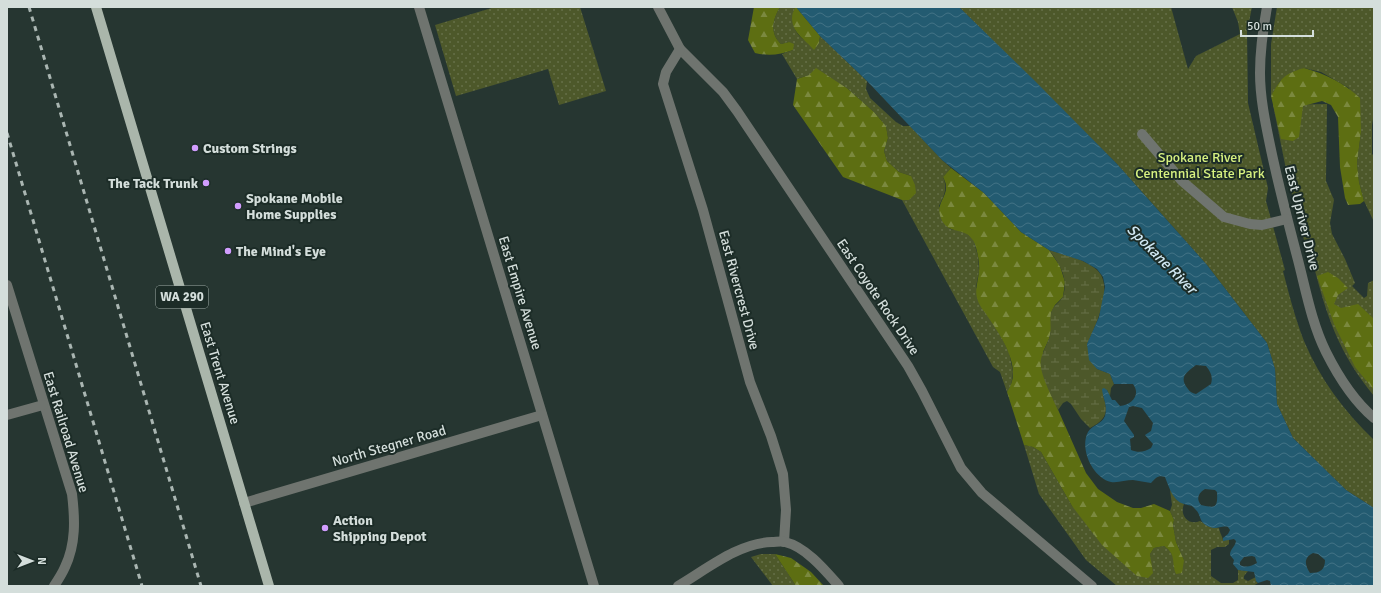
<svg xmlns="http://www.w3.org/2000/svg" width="1381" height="593" font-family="Signika,sans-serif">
<defs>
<pattern id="green-dots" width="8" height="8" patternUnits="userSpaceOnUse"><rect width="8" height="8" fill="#4d582a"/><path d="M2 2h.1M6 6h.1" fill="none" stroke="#667048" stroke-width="1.8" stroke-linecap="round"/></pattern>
<pattern id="forest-firs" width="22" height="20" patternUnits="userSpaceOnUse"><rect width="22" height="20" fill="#5d6e12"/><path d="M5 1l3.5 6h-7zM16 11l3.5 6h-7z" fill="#7b893f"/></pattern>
<pattern id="wetland-marsh" width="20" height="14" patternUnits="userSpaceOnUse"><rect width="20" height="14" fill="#4d582a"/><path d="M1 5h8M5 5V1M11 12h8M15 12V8" fill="none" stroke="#667048"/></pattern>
<pattern id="water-waves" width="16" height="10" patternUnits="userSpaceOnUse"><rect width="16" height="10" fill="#235b71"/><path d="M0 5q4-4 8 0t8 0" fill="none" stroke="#427285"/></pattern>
</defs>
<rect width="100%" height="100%" fill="#263631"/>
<g fill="url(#green-dots)">
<polygon points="495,7 580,7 606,91 559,105 548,69 456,96 435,25"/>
<path d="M 780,7 L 796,7 C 788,19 795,38 809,42 C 812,43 816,43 819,43 L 820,36 L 867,81 L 866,89 L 870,98 L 896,122 L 903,126 L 910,126 L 942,160 L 951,168 L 943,177 C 948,189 944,195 939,206 L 950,229 L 965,232 L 973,239 L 978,256 L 979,271 L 976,287 L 1009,352 L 1013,372 L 1011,387 L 1007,392 L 1000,372 L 993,367 L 902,200 L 909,200 L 911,176 L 899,172 L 887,161 L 884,151 L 888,138 L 886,126 L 874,112 L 848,89 L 809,75 L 797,79 L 782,54 L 793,50 L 789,42 L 781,44 C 769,33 773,19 780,7 Z"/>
<path d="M 959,7 L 1171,7 L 1188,69 L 1196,56 L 1240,34 L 1238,22 L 1232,7 L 1252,7 L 1247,32 L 1248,103 L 1268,188 L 1266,201 L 1285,270 L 1283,271 C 1289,294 1295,318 1304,341 C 1320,379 1344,411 1374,440 L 1374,508 L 1346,490 L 1293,438 L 1277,404 L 1275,369 L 1267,343 L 1207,265 L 1117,164 Z"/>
<polygon points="1277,7 1374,7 1374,113 1372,125 1372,154 1374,156 1374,222 1364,201 1359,182 1357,163 1361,132 1349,88 1321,72 1304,68 1280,81 1271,96 1271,44"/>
<path d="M 1327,104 L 1326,181 L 1334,200 L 1330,223 L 1332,234 L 1345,259 L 1355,283 L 1352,286 L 1364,298 L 1367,296 L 1368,283 L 1374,280 L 1374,396 C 1338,352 1327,317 1313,263 L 1310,263 L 1288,179 L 1273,105 Z"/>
<path d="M 1024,445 L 1033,447 L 1041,452 L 1072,506 L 1151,564 L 1150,554 L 1154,548 L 1164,546 C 1173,552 1175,559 1174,569 L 1184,560 L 1176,542 L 1173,525 L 1174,520 L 1170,511 L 1172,505 L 1170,490 L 1177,500 L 1184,504 C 1179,516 1189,526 1200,521 L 1210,527 L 1219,528 C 1220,534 1223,537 1223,541 L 1229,539 L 1229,544 L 1225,547 L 1217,547 L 1211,550 L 1211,576 L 1221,583 L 1233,583 L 1238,580 L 1238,570 L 1248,571 L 1244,576 L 1244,579 L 1248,581 L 1256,577 L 1256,581 L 1258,583 L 1253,586 L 1117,586 L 1086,560 L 1039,494 Z"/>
<polygon points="761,554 775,554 796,586 773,586 751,557"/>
</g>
<g fill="url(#forest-firs)">
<path d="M 754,7 L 780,7 C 773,19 769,33 781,44 L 789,42 L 794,44 L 793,50 C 780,55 768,56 755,53 L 748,40 Z"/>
<path d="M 796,7 L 820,36 L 819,43 L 814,50 C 805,39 793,34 792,19 C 792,14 793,11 796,7 Z"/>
<polygon points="816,68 848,89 874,112 886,126 888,138 884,151 887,161 899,172 911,176 915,185 916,193 909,200 902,200 843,177 793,105 797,79 809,75"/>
<path d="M 1304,68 C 1326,74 1344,83 1360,98 L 1361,132 L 1357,163 L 1359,182 L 1364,201 L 1360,204 L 1348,205 L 1345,198 L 1340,167 L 1338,117 L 1331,105 L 1322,101 L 1303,106 L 1299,137 L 1293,141 L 1281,139 L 1271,96 C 1281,78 1284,74 1304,68 Z"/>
<path d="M 951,168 L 984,193 L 1021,232 L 1049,250 L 1060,266 L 1065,282 L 1063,297 L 1055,305 L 1051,313 L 1052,327 L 1049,339 L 1043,352 L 1048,387 L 1086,473 L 1098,489 L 1117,502 L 1133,508 L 1141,508 L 1154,504 L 1170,511 L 1174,520 L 1173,525 L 1176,542 L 1184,560 L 1182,573 L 1176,574 C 1171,562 1177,555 1164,546 L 1154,548 L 1150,554 L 1153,573 L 1148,578 L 1137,576 L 1102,545 L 1072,506 L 1041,452 L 1033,447 L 1024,445 L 1007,392 C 1024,369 1001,336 988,317 C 985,312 980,307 978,301 C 974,291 978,282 979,271 C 980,264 977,245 972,239 C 964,227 947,235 941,218 C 935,204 947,198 946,186 C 946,183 944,179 943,177 Z"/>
<polygon points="1328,272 1338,278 1348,288 1338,295 1334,304 1341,308 1358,304 1374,319 1374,390 1355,367 1334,324 1317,276"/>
<polygon points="775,554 791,558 811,572 824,586 796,586"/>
</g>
<path fill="url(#wetland-marsh)" d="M 1049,250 C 1064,255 1085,259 1097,270 C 1115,287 1095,326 1087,345 L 1097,369 L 1110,374 L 1114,384 L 1111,388 L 1110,396 L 1107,390 L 1103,396 C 1109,412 1106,420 1090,428 L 1081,419 L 1071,404 L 1067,401 L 1063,403 L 1058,410 C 1053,399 1042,378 1041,367 C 1039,358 1045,349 1048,341 C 1053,329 1049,323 1051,313 C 1053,305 1061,302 1063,296 C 1069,278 1059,263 1049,250 Z"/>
<path fill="url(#water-waves)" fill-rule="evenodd" d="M 796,7 L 959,7 L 1035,81 L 1117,164 L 1207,265 L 1267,343 L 1275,369 L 1277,404 L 1293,438 L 1346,490 L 1374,508 L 1374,586 L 1271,586 L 1270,581 L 1267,580 L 1258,583 L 1256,581 L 1254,572 L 1238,570 L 1233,564 L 1234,560 L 1230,555 C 1230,549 1235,547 1236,541 L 1234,539 L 1223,541 L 1223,538 L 1228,534 L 1230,530 L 1228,527 C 1222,525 1216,530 1210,527 C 1198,523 1202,515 1195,509 C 1191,504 1190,506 1184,504 C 1173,501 1169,487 1165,477 C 1158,475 1156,478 1151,483 C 1145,482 1139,481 1133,480 C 1126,480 1118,483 1111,482 C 1093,478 1079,449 1088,432 C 1092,425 1102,424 1105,416 C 1108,405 1103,400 1102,389 L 1104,388 L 1107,390 L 1112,400 L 1115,400 L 1120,406 C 1132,405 1141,395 1133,384 L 1114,384 L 1110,374 L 1097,369 L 1089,360 L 1087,344 L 1099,317 L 1105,287 L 1103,277 L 1097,269 L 1083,261 L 1049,250 L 1021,232 L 984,193 L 942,160 L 867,81 L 820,36 ZM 1196,365 L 1206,366 C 1211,372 1213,377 1211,384 L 1196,394 C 1192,393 1190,392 1188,389 C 1178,377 1187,372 1196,365 ZM 1133,406 L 1142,408 L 1153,423 L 1151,431 L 1145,435 L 1153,444 L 1151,448 C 1145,452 1138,453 1131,450 L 1130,439 L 1134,437 L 1134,435 L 1124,421 L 1129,407 ZM 1205,489 L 1215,490 L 1217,492 C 1218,509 1215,508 1201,505 C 1196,499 1198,493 1205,489 ZM 1313,553 L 1318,554 L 1325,560 C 1325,570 1320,573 1310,573 C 1305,565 1303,558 1313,553 ZM 1252,556 L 1255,557 L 1257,563 C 1252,566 1246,568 1240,565 L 1240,562 L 1244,557 Z"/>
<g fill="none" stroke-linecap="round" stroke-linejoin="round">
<g stroke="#6f746f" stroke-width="10">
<polyline points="419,7 594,586"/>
<polyline points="658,7 680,49 723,92 737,111 908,366 922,391 961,468 982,493 1092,586"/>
<path d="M 1267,7 C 1263,29 1260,51 1260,73 C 1260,97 1265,121 1270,145 C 1278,184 1288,222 1298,260 C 1306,291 1312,324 1326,352 C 1338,376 1354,401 1374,418"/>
<polyline points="680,49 666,72 663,84 703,210 750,382 771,436 783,474 786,510 784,542"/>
<polyline points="1142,134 1182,181 1224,217 1250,224 1262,225 1287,219"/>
<path d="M 7,285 L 72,494 C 75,519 76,544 65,567 C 62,574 58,580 54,586"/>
<polyline points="7,415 43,405"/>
<polyline points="244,503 542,415"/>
<path d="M 678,586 C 707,569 738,543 772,542 C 776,542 781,541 785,542 C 806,547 825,570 839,586"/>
</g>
<polyline stroke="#aab6ab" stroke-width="10" points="96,7 269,586"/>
<g stroke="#aab6b2" stroke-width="3" stroke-dasharray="5 5" stroke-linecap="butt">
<polyline points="29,7 201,586"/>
<polyline points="7,133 142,586"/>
</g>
</g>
<g fill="#d19dfe" stroke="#1c2c27" stroke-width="1.5">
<circle cx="195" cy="148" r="4"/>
<circle cx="206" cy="183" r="4"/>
<circle cx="238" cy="206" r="4"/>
<circle cx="228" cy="251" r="4"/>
<circle cx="325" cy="528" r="4"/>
</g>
<g text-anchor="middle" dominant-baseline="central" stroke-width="4" stroke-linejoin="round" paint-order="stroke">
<rect fill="#1c2c27" stroke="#9da9a5" stroke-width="1" x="156" y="286" width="52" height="22" rx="3"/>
<g font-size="13" font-weight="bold" fill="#d4dedb">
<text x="182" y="297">WA 290</text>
</g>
<g font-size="14" font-weight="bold" fill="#d4dedb" stroke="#1c2c27" text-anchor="start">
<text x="203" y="148">Custom Strings</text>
<text x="198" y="183" text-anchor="end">The Tack Trunk</text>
<text x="246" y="198">Spokane Mobile<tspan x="246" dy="16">Home Supplies</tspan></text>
<text x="236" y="251">The Mind's Eye</text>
<text x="333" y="520">Action<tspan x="333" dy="16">Shipping Depot</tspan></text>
</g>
<g font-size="14" fill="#d7f180" stroke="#1c2c27">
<text x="1200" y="157">Spokane River<tspan x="1200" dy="16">Centennial State Park</tspan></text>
</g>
<g font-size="14" fill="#d4dedb" stroke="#1c2c27">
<text transform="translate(1302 218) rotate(76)">East Upriver Drive</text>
<text transform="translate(739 290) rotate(75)">East Rivercrest Drive</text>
<text transform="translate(520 293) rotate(73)">East Empire Avenue</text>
<text transform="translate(878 297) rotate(56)">East Coyote Rock Drive</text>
<text transform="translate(220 373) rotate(73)">East Trent Avenue</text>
<text transform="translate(66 432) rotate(73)">East Railroad Avenue</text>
<text transform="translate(389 446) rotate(-16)">North Stegner Road</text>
</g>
<g font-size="15" font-style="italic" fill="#d1e8f3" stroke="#1c2c27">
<text transform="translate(1162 259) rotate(45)">Spokane River</text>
</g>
</g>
<rect width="1381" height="593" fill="none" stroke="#d4dedb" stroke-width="16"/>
<g transform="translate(32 561) rotate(90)" stroke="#1c2c27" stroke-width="3" paint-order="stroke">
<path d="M0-3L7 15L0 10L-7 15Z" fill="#d4dedb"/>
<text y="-6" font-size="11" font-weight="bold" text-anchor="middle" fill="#d4dedb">N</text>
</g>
<path d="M1241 30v6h72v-6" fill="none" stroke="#d4dedb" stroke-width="2"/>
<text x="1247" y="30" font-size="12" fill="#d4dedb" stroke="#1c2c27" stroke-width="3" paint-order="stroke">50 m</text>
</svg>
